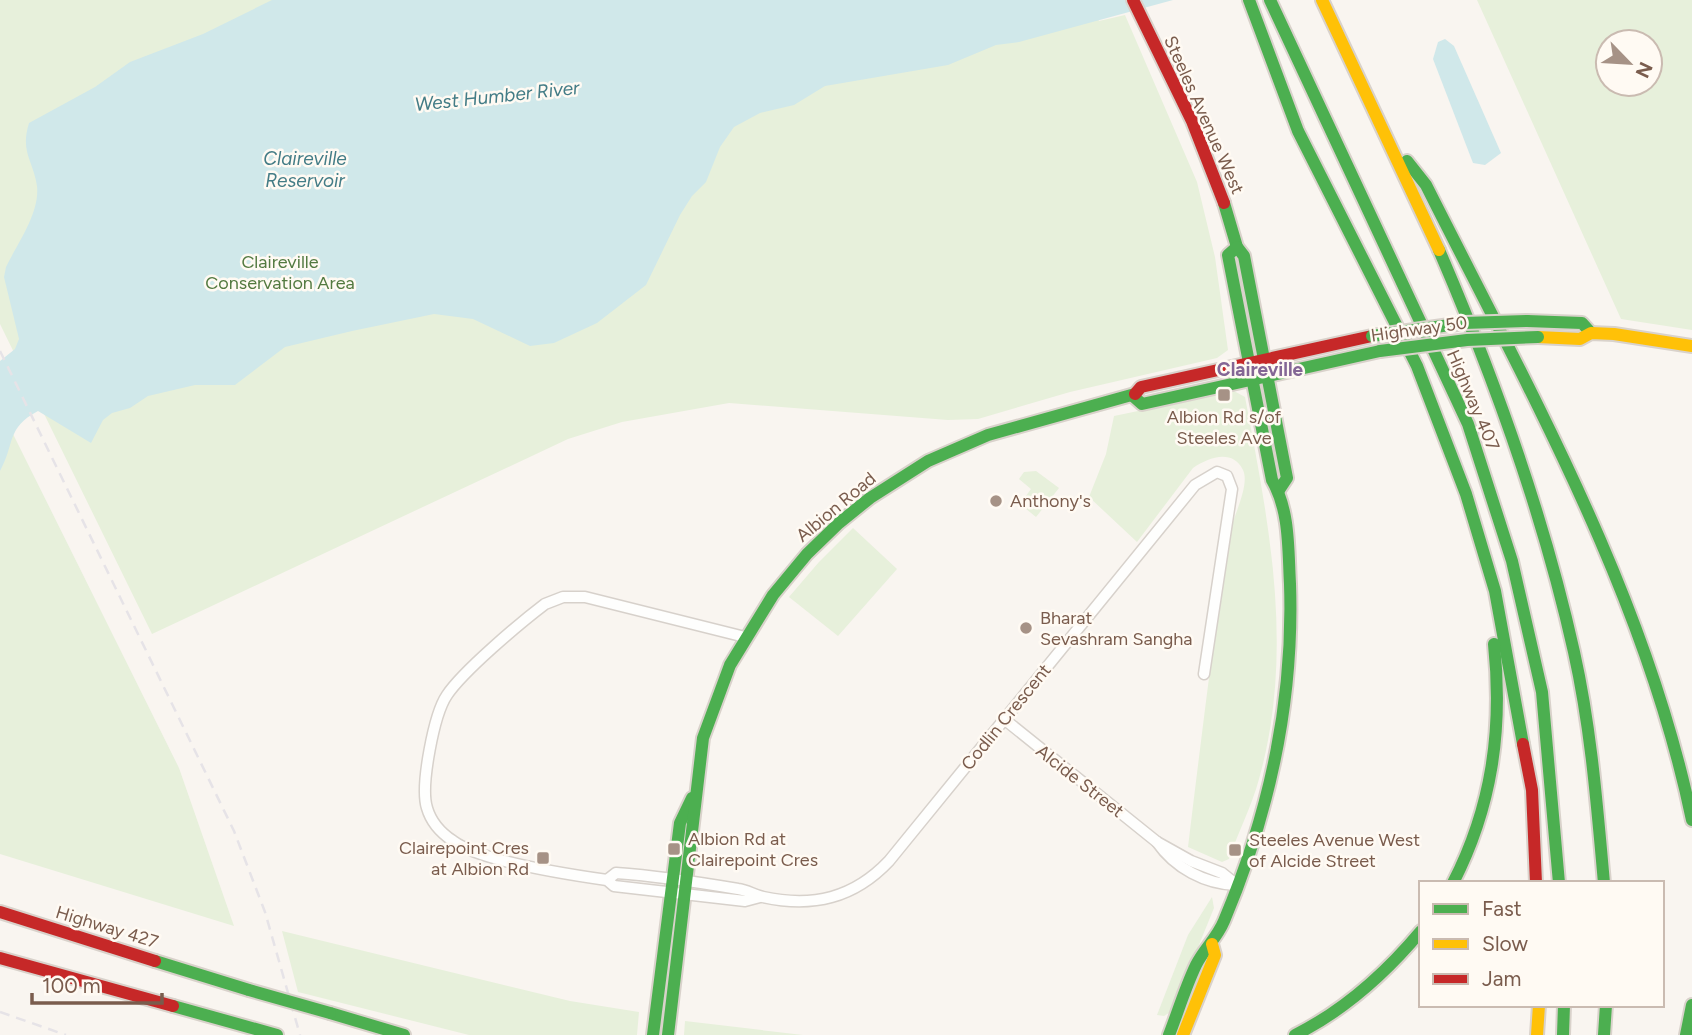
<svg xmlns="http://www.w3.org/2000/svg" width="1692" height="1035" font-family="Figtree,sans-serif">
<rect width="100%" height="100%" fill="#f9f5f0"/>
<g fill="#e7f0db" fill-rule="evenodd">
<polygon points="0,0 1090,0 1099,21 1125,15 1197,182 1215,257 1228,350 1217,358 1070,392 978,419 948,420 729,403 622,422 568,439 152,634 0,324"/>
<path d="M 1477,0 L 1692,0 L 1692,330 L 1621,319 ZM 1608,42 L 1650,42 L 1650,84 L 1608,84 Z"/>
<path d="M 1234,391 L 1245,397 C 1269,524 1295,650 1259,779 C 1252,806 1238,832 1229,859 L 1222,862 L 1188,847 C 1200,747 1213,646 1226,546 C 1229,524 1251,487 1243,470 C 1232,448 1208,458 1193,468 L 1137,542 L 1089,497 L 1106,454 L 1114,416 Z"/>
<polygon points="0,400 13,434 179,768 234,926 0,854"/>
<polygon points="1036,471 1059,488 1036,517 1020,504 1031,489 1019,479 1024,472"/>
<polygon points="853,528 897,569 838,636 789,597 819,562"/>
<polygon points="1212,897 1214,908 1172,1011 1164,1016 1157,1015 1188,935"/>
<polygon points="282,931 570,1001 639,1012 637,1035 469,1035 298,992"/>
<polygon points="685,1021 803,1035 684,1035"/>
</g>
<g fill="#d0e8ea">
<path d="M 272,0 L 1173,0 L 1019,42 L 996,45 L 948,65 L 825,86 L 794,105 L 760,113 L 734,127 L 720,147 L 706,182 L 692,196 L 680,215 L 646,285 L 597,323 L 554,343 L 530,346 L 473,319 L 434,314 L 352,331 L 285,347 L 235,385 L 195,385 L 148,396 L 130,408 L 112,413 L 103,420 L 91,443 L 38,411 C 6,428 15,444 0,471 L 0,361 L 15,349 L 19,339 L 4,277 L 6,267 C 17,244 40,213 37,186 C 33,160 20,152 29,123 L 95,87 L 130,62 L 203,34 Z"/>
<polygon points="1445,39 1454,46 1501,153 1485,165 1473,163 1433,59 1438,42"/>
</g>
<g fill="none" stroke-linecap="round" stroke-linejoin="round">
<defs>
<g id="street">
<path d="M 745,637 L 585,597 L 563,597 L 545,604 C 520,623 463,671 447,695 C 434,714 420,786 427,808 C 431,822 441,833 453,841 C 480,861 572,875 607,880 L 614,886 L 745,901 L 760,897"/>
<polyline points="1004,719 1157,842 1191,861 1222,873 1237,885"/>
<path d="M 1157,842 C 1175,868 1205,884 1236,885"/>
<path d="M 607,880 L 616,873 C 657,876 697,882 738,889 C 747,890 754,895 763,897 C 813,908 854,898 889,861 L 1195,485 L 1217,472 L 1227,476 L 1232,489 L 1204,674"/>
</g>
<g id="fast">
<polyline points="1249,0 1298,131 1417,366 1466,494 1495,591 1523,744"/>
<polyline points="1270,0 1468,424 1512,561 1542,692 1559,883"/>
<path d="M 1407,161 L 1426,185 C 1529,390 1645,594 1692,820"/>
<polyline points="1224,203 1237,247 1244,256 1287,478 1279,490"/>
<path d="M 1439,250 C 1495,380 1543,513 1574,652 C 1591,728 1597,805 1604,883"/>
<polyline points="1527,321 1582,323 1591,333"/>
<polyline points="1133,396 1142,404 1380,351"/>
<path d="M 1453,883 C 1492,807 1503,729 1494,644"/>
<polyline points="155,961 249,990"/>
<polyline points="173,1006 277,1035"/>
<polyline points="330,1013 404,1035"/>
<polyline points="653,1035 680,823 692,798"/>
<polyline points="668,1035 703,738 730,665 773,595 807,554 839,523 870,498 928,461 988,435 1135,394"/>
<path d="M 1169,1035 C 1178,1012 1185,988 1196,965 C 1204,949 1217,938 1224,921 C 1269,814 1294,700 1290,584 C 1288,549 1290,511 1272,480 L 1228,255 L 1237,247"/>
<path d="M 1295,1035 C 1345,1010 1385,974 1421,931"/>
<polyline points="1563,1035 1564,1005"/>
<polyline points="1604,1035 1606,1005"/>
<polyline points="1686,1035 1692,1005"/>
</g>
<g id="slow">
<polyline points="1322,0 1439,250"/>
<polyline points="1538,337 1580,339 1591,333 1614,334 1692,346"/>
<polyline points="1183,1035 1215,955 1212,944"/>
<polyline points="1537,1035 1539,1005"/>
</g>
<g id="jam">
<polyline points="1133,0 1192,121 1224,203"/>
<polyline points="1135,394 1141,387 1372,336"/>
<polyline points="1523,744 1532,790 1536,883"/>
<polyline points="0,912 155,961"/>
<polyline points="0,958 173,1006"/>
</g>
</defs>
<use href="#street" stroke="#d7d1cb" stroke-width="13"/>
<use href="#fast" stroke="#d9d2cb" stroke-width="16"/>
<use href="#slow" stroke="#d9d2cb" stroke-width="16"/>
<use href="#jam" stroke="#d9d2cb" stroke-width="16"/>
<use href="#street" stroke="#fefefd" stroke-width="10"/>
<use href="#fast" stroke="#4caf50" stroke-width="12"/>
<use href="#slow" stroke="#ffc107" stroke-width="12"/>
<use href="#jam" stroke="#c62828" stroke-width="12"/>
<g stroke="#e6e3e7" stroke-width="2.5" stroke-dasharray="10 7" stroke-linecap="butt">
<polyline points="0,351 234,831 265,912 300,1035"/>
<polyline points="0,1012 66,1035"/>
</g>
<defs>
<g id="fast-bridge">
<polyline points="1372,336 1464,323 1527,321"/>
<polyline points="1380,351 1467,340 1538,337"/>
<polyline points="249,990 330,1013"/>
</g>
</defs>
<use href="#fast-bridge" stroke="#d9d2cb" stroke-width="16" stroke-linecap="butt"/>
<use href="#fast-bridge" stroke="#4caf50" stroke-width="12"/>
</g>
<g fill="#a69286" stroke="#fffaf3" stroke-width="2.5">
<rect x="1217" y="388" width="14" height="14" rx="3.5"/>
<circle cx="996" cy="501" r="7"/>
<circle cx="1026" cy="628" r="7"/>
<rect x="667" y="842" width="14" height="14" rx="3.5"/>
<rect x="1228" y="843" width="14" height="14" rx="3.5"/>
<rect x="536" y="851" width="14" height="14" rx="3.5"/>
</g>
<g text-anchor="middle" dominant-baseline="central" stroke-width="5" stroke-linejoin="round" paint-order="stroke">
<g font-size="18" fill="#7a5c4d" stroke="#fffaf3">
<text transform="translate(1204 115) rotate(66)">Steeles Avenue West</text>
<text transform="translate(1419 329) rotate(-8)">Highway 50</text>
<text transform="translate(1473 400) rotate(67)">Highway 407</text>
<text transform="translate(836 507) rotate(-40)">Albion Road</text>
<text transform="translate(1006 717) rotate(-51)">Codlin Crescent</text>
<text transform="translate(1080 781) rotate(38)">Alcide Street</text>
<text transform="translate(107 927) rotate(17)">Highway 427</text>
</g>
<g font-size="18" fill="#537a41" stroke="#fffaf3">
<text x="280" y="262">Claireville<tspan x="280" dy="21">Conservation Area</tspan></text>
</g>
<g font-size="18" fill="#7a5c4d" stroke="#fffaf3" text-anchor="start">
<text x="1224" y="417" text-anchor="middle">Albion Rd s/of<tspan x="1224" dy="21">Steeles Ave</tspan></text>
<text x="1010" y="501">Anthony's</text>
<text x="1040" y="618">Bharat<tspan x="1040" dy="21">Sevashram Sangha</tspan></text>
<text x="688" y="839">Albion Rd at<tspan x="688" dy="21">Clairepoint Cres</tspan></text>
<text x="1249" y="840">Steeles Avenue West<tspan x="1249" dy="21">of Alcide Street</tspan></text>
<text x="529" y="848" text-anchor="end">Clairepoint Cres<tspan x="529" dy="21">at Albion Rd</tspan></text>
</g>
<g font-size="19" font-style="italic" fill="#437c86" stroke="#fffaf3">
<text transform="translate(497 96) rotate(-6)">West Humber River</text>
<text x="305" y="158">Claireville<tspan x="305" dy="22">Reservoir</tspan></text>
</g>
<g font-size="19" font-weight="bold" fill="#846695" stroke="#fffaf3">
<text x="1260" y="369">Claireville</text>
</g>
</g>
<rect x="1419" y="881" width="245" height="126" fill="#fffaf3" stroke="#cabbb1" stroke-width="2"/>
<rect x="1433" y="904" width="35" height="10" fill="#4caf50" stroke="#cabbb1" stroke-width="2"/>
<text x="1482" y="916" font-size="21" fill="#7a5c4d">Fast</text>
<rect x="1433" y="939" width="35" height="10" fill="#ffc107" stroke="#cabbb1" stroke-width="2"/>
<text x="1482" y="951" font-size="21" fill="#7a5c4d">Slow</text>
<rect x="1433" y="974" width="35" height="10" fill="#c62828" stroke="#cabbb1" stroke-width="2"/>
<text x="1482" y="986" font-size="21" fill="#7a5c4d">Jam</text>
<g transform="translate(1629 63) rotate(115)"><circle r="33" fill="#fffaf3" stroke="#cabbb1" stroke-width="2"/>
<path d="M0-5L12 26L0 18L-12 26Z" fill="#a69286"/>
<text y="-10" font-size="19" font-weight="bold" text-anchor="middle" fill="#7a5c4d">N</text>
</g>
<path d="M32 993v10h130v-10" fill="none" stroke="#7a5c4d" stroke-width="3.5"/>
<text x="42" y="993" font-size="21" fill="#7a5c4d" stroke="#fffaf3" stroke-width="5" paint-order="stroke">100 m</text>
</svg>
